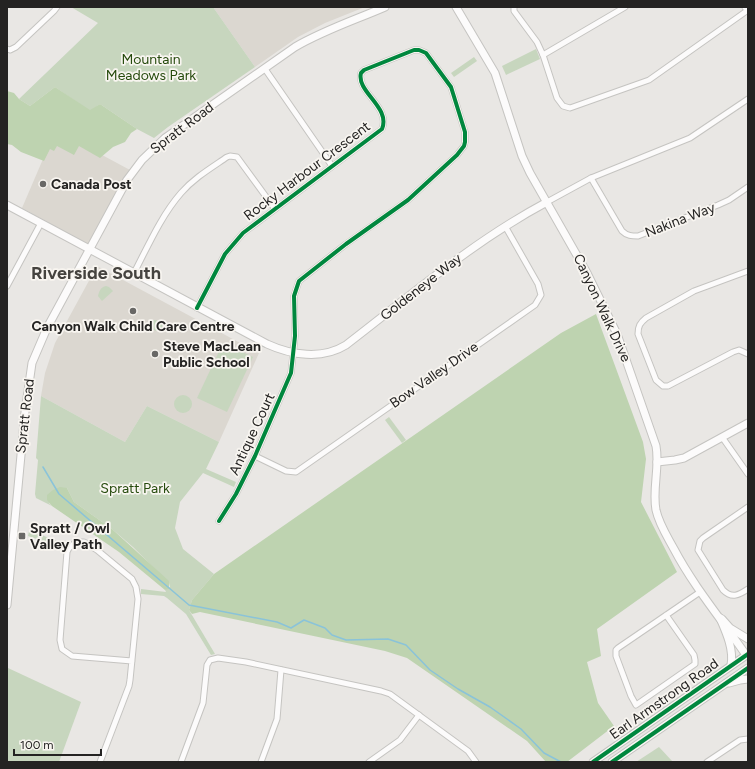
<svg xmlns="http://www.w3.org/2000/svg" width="755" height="769" font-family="Figtree,sans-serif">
<rect width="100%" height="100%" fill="#e9e7e4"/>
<g fill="#dbd7d0">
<polygon points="213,7 365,7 325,23 298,37 255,67"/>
<polygon points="56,142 78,142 130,170 116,193 89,245 22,208 49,145"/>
<polygon points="97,266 259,353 219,442 147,406 125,442 41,396 45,373 55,343"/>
</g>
<g fill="#c7d6be">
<polygon points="71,7 213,7 255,67 168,127 154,138 137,129 100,104 90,111 55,87 30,106 19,99 98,23"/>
<polygon points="536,49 540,59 506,75 502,66"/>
<polygon points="474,57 477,61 454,77 451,73"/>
<path d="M 106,286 L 109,287 L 113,291 L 102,301 L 98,296 C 99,291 101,287 106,286 Z"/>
<path d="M 150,320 C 156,320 161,320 164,326 L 163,330 L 156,331 L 150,328 L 148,324 Z"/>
<polygon points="223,343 253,357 227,412 197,398"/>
<circle cx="183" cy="404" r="9"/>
<polygon points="41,396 125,442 147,406 219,442 206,469 236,482 234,487 203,473 180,502 175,528 183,549 214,574 192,600 189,610 215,654 211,655 186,614 167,598 164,596 141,594 141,589 166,592 165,590 170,587 169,583 133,547 112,529 74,502 67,488 49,503 52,506 36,498 35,494 38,460 36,458"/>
<polygon points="389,417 406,440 402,443 385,420"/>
<polygon points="29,531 32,531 66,545 64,548 28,536"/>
<polygon points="8,668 81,702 59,762 7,762 7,673"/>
<polygon points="659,747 673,762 636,762"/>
</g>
<g fill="#bed3b0">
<polygon points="55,87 90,110 100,104 137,129 131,133 125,142 113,147 100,158 79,146 74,155 57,146 54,151 50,149 44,161 21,152 12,145 7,144 7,91 14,93 19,99 30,106"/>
<polygon points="596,314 643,442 646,459 641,502 677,572 597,629 601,656 587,662 598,703 614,726 567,762 546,762 527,741 407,658 385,651 200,612 192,614 189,610 192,600 214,574 561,333"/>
<polygon points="60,487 67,488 74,502 112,529 169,581 169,589 165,590 119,552 52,506 47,500 47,495 53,490"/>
</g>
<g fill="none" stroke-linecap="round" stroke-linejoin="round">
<polyline stroke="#8ac3d9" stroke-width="1.5" points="43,467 59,494 189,605 277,622 291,628 304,620 325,628 332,635 346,640 388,639 406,645 430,670 458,689 490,707 521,729 544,753 561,762"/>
<defs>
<g id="minor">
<polyline points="514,7 514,11 537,42 543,55 557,98 563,106 570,108 649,80 748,10"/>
<polyline points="7,49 10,50 16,47 54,11 57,7"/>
<polyline points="543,55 625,7"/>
<polyline points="265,69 332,166"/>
<path d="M 591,178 L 622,231 C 627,236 632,236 638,236 L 718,205 L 729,200 L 748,187"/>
<polyline points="547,202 591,178 690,138 748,99"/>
<path d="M 748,271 L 694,291 L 646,318 C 640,323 638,326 638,334 L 656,380 L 663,386 L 668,386 L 733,352 L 739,350 L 748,354"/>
<path d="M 134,273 C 148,246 161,216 181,193 C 194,178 211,168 227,157 L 230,156 L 237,157 L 275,209"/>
<polyline points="7,286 41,223"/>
<path d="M 197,308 L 225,254 L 243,233 L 382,129 C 391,107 356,92 361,73 L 364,70 L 414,50 L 419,50 L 426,53 L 451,87 L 465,132 L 465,142 L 464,146 L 457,155 L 408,200 L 346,244 L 299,281 L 294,296 L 295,336 L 291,373 L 255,456 L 236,494 L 219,521"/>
<polyline points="722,437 748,474"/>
<polyline points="255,456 286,471 296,472 535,305 541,295 538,284 505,226"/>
<path d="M 748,507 L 703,538 L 700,541 L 698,550 L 723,590 C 732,599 739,595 748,589"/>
<polyline points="666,615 694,655 695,660 695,664 636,705 631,696 616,656 616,650 618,648 700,592"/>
<polyline points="100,762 129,686 130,680 138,599 136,587 132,579 97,550 84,542 76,542 69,548 67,552 60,640 62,649 72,656 132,661"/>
<polyline points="181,762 203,703 207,665 210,660 218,658 246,662 381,691 390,694 468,751 476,762"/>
<polyline points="261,762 277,719 281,670"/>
<polyline points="369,762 400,740 419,715"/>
<polyline points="707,762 740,740 748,739"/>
</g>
<g id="tertiary">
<path d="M 456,7 L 495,73 L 522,156 L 530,173 L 587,273 L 617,334 L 656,446 C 660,467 652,489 656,510 C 659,524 667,536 674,549 C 694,587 722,620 746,655"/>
<polyline points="746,7 748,8"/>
<path d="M 7,205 L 267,344 C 291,355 322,360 346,345 C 411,295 474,241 547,202"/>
<polyline points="657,462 675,460 684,458 748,423"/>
<path d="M 7,605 L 25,412 L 32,363 L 47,328 L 127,180 L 142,160 L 165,138 L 295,47 C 324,30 355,20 385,7"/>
</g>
<g id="secondary">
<path d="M 720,618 C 726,632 734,649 731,665"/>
<polyline points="722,619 730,628 748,639"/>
<polyline points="729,683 740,680 748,679"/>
<polyline points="593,762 748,654"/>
<polyline points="612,762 748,668"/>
</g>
</defs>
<use href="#minor" stroke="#c5c4c1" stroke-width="7"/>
<use href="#tertiary" stroke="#c5c4c1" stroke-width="9"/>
<use href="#secondary" stroke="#c5c4c1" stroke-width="9"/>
<use href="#minor" stroke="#fcfbfb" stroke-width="5"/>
<use href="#tertiary" stroke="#fcfbfb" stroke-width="7"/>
<use href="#secondary" stroke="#fcfbfb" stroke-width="7"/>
<defs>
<g id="cycleway">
<path d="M 197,308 L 225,254 L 243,233 L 382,129 C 391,107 356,92 361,73 L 364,70 L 414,50 L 419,50 L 426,53 L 451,87 L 465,132 L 465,142 L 464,146 L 457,155 L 408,200 L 346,244 L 299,281 L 294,296 L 295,336 L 291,373 L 255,456 L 236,494 L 219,521"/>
<polyline points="593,762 748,654"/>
<polyline points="612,762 748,668"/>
</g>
</defs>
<use href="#cycleway" stroke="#f8f5f0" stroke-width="6"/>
<use href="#cycleway" stroke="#00873e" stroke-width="4"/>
</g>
<g fill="#696866" stroke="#f8f5f0" stroke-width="1.5">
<circle cx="43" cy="184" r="4"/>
<circle cx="133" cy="311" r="4"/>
<circle cx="155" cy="354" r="4"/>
<rect x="18" y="532" width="8" height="8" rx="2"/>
</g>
<g text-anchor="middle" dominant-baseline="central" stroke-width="3.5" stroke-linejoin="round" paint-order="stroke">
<g font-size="14" fill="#264b0d" stroke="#f8f5f0">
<text x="151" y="59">Mountain<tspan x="151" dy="16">Meadows Park</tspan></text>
<text x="135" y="488">Spratt Park</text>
</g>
<g font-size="14" fill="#242322" stroke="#f8f5f0">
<text transform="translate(182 128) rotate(-37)">Spratt Road</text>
<text transform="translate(307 171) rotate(-37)">Rocky Harbour Crescent</text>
<text transform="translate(680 220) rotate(-21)">Nakina Way</text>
<text transform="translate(421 287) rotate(-38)">Goldeneye Way</text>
<text transform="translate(602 308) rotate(65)">Canyon Walk Drive</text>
<text transform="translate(434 375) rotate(-35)">Bow Valley Drive</text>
<text transform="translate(25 416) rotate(-83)">Spratt Road</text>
<text transform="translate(252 434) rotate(-65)">Antique Court</text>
<text transform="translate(664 699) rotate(-35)">Earl Armstrong Road</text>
</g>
<g font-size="14" font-weight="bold" fill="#242322" stroke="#f8f5f0" text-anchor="start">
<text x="51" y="184">Canada Post</text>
<text x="133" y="326" text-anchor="middle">Canyon Walk Child Care Centre</text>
<text x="163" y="346">Steve MacLean<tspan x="163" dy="16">Public School</tspan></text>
<text x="30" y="528">Spratt / Owl<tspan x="30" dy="16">Valley Path</tspan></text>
</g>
<g font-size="18" font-weight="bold" fill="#45433f" stroke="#f8f5f0">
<text x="96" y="273">Riverside South</text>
</g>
</g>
<rect width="755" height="769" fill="none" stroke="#242322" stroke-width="16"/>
<path d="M14 749v6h87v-6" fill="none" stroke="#242322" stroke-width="2"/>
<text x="20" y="749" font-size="12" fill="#242322" stroke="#f8f5f0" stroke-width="3" paint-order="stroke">100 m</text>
</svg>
